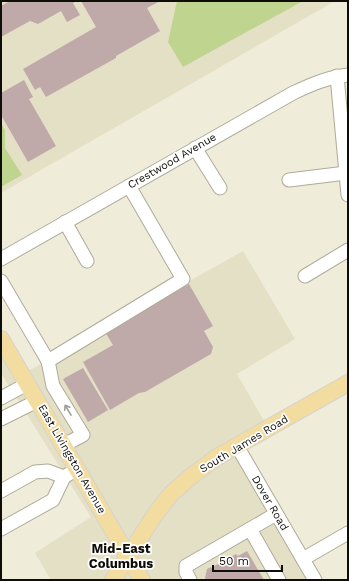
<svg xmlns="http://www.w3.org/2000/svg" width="349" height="581" font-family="'Work Sans',sans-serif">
<rect width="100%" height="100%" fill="#efecd9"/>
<g fill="#e4e0c6">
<polygon points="1,1 335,1 1,193"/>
<polygon points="243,251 295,339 237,374 268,428 235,447 313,580 51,580 35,553 91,517 1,373 1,341 21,375"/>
</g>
<g fill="#bfd48e">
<polygon points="177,1 303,1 183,67 168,42"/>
<polygon points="1,123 5,130 5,148 22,175 1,187"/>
</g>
<g fill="#bfaaa9">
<polygon points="10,1 77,1 73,3 80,15 67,22 61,11 38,24 30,21 1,37 1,6"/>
<polygon points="81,1 160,1 147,8 160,31 116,56 116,58 46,97 40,87 35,90 23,69 96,27"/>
<polygon points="24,80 33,97 29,99 56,146 28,162 1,115 1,93"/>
<polygon points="189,284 213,326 204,331 213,347 211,354 145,392 139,393 110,410 83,362 113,345 105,332"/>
<polygon points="83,368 108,410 88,422 63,379"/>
<polygon points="247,551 264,580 206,580 205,578 207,569 211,567 211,568 236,554 238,556"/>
</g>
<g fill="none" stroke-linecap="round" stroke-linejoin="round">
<defs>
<g id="minor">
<polyline points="337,76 348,195"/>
<polyline points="195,148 220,188"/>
<polyline points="289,180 346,173"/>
<polyline points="65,222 87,261"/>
<path d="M 1,259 L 293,93 C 310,85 328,77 348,75"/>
<polyline points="305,276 348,250"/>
<polyline points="1,281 48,361 53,386 83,435 64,445"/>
<polyline points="48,361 183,279 129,186"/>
<polyline points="1,398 27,384"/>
<polyline points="1,419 37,401"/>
<polyline points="237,446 315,580"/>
<polyline points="1,491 35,472 48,471 64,477"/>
<polyline points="1,529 53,500 64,477 77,469"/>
<polyline points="250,529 279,580"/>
<polyline points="303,559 348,533"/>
<polyline points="190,580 186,572 186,566 276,514"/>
</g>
<g id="major">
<polyline points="1,339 142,580"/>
<polyline points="113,580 156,513 171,494 189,478 217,457 348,383"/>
</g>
</defs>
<use href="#minor" stroke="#aeab99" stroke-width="15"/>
<use href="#major" stroke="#d4d3d2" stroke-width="18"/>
<use href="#minor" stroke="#fff" stroke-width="13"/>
<use href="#major" stroke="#f3dca0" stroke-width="16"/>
</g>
<defs><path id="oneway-shaft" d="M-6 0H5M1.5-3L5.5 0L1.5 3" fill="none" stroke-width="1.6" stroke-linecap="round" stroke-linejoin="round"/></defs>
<use stroke="#9f9e9c" href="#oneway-shaft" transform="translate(68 410) rotate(-121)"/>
<g text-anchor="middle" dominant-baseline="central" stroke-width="3.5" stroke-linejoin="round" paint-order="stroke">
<g font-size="11" fill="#0e0d07" stroke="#fff">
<text transform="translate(172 161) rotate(-30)">Crestwood Avenue</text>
<text transform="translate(244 444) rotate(-31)">South James Road</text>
<text transform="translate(72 459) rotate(60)">East Livingston Avenue</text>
<text transform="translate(270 503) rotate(60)">Dover Road</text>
</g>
<g font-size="13" font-weight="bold" fill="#0e0d07" stroke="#fff">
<text x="121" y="548">Mid-East<tspan x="121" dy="15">Columbus</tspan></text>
</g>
</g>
<rect width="349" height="581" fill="none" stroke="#0e0d07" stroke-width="4"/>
<path d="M213 565v6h69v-6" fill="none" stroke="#0e0d07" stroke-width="2"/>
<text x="219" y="565" font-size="12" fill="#0e0d07" stroke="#ffffff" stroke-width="3" paint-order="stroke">50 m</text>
</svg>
